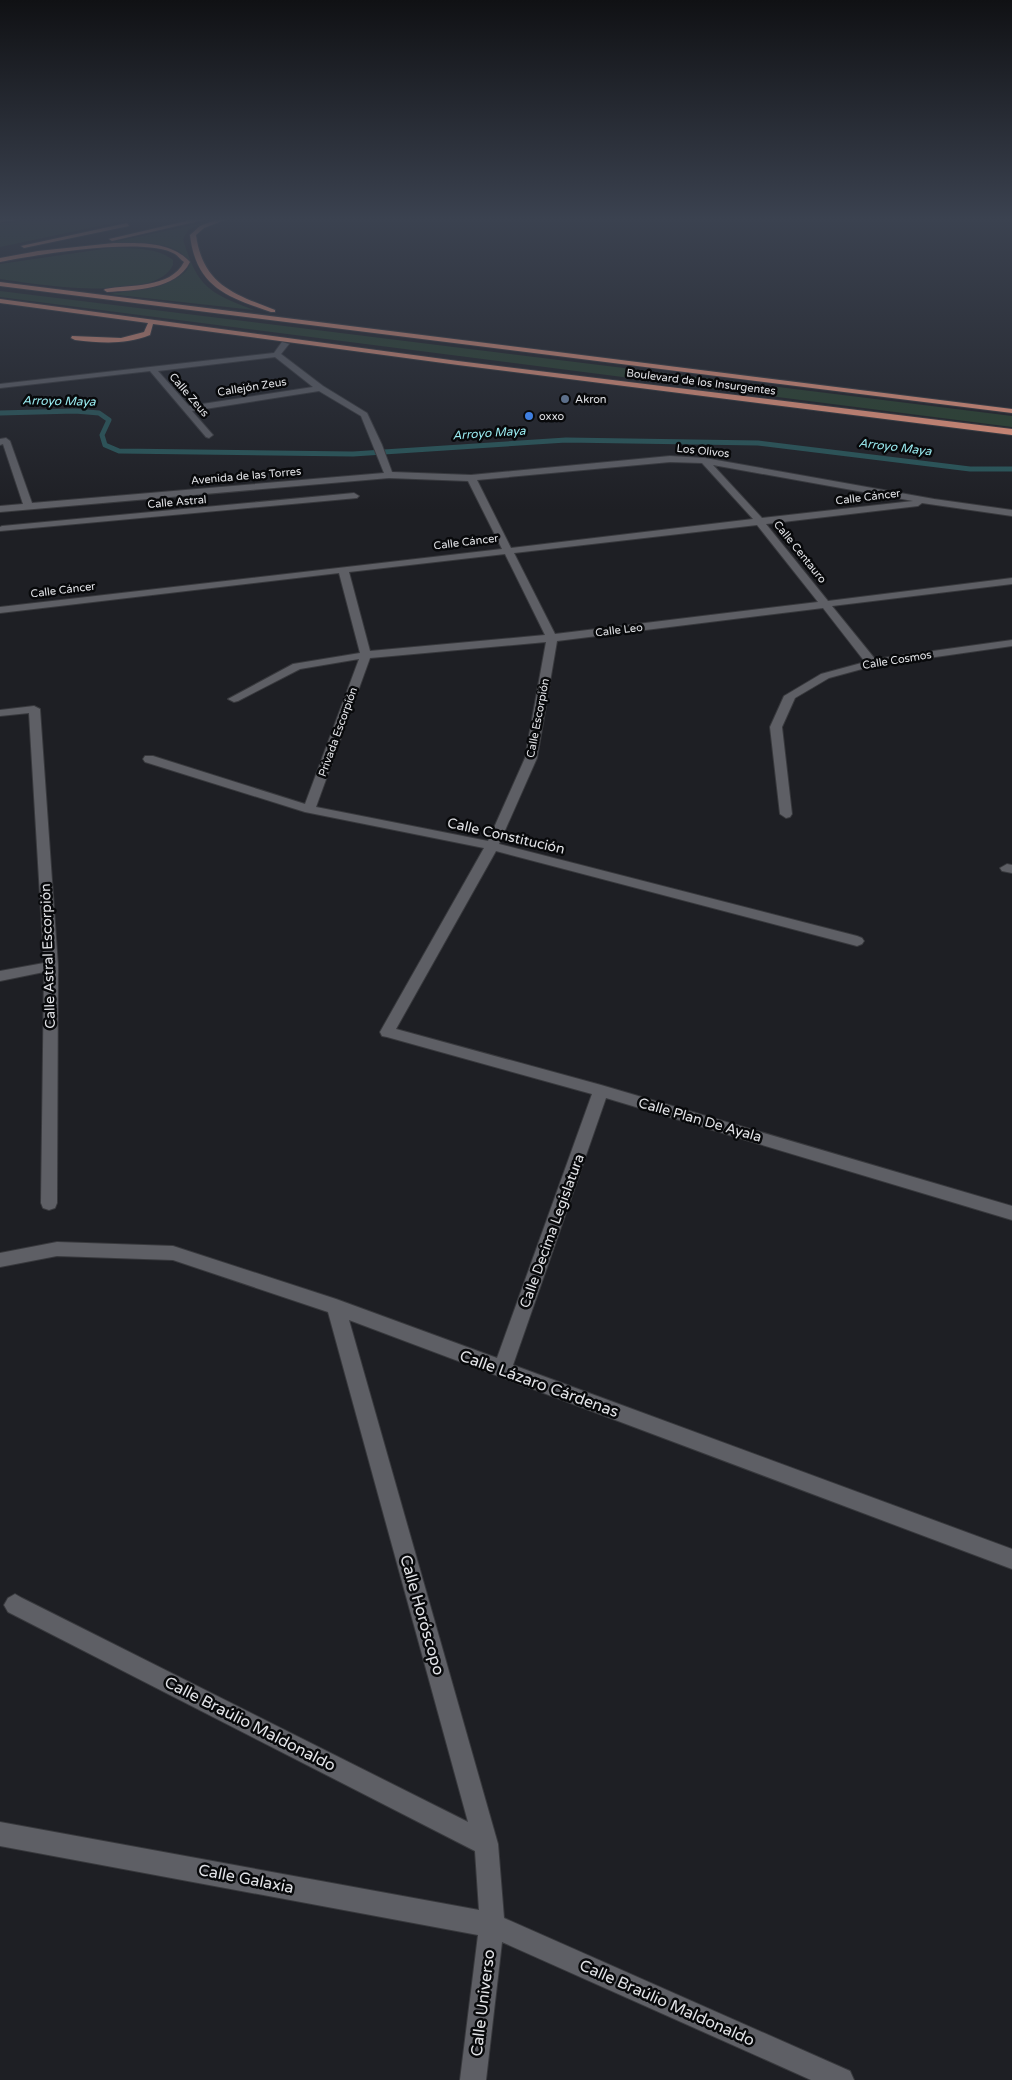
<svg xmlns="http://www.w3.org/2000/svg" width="1012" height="2080" font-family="'Varela Round',sans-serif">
<rect width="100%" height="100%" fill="#1e1f24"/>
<g fill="#29412d">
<polygon points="90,218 137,218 0,247 0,223"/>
<path d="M 203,223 L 188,230 L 183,239 C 197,287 209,293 254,310 L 109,294 C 127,291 188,286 190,262 C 173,237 130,244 104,244 Z"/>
<path d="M 110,248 C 130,248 157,247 173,260 L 173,265 C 155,304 35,284 0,279 L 0,264 Z"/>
<polygon points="0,291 1012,416 1012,427 0,297"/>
</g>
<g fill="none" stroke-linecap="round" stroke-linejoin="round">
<polyline stroke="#29575a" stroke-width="5" points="0,413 75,411 99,413 109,420 102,435 105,445 119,451 353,454 566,440 758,443 970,469 1012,469"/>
<defs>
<g id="minor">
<path d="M 282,342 L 289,344 L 281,354 L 323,386 L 367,413 L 382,445 L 392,472 L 471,475 L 670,456 L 705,458 L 934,499 L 1012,510 L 1012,516 L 922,503 L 918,506 L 766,524 L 828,601 L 1012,578 L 1012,584 L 832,606 L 875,659 L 1012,640 L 1012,646 L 873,666 L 829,678 L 795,698 L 782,727 L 792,814 L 790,817 L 786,818 L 780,814 L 770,727 L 784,696 L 821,674 L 865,662 L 823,608 L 557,641 L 537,758 L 499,844 L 857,936 L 862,938 L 864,941 L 862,944 L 857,946 L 496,851 L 396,1029 L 601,1085 L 1012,1206 L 1012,1220 L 606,1098 L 513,1365 L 1012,1549 L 1012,1569 L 349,1320 L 498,1844 L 504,1918 L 850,2071 L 854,2080 L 811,2080 L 502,1942 L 486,2080 L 460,2080 L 478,1935 L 0,1846 L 0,1822 L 479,1910 L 475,1851 L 8,1612 L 4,1605 L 8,1598 L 15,1594 L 22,1598 L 468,1822 L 328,1312 L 173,1260 L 57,1256 L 0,1267 L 0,1253 L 57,1242 L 173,1246 L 336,1299 L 497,1358 L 592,1094 L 387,1037 L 382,1036 L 380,1032 L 484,848 L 305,812 L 145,762 L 143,759 L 145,756 L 153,756 L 305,804 L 359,659 L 300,669 L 238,701 L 234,702 L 228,699 L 293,664 L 360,653 L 339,573 L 0,613 L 0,607 L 502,549 L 468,481 L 389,478 L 0,512 L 0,506 L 23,504 L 3,444 L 0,445 L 0,439 L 6,438 L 10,441 L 32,503 L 384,473 L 361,416 L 319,391 L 192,411 L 213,435 L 209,438 L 206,437 L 150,371 L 0,388 L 0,384 L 274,353 ZM 275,357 L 313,387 L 189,406 L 158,371 ZM 670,462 L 702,463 L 753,519 L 511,548 L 477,480 ZM 713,465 L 913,501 L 762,518 ZM 757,525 L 818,602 L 555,634 L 514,553 ZM 505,554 L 545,635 L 370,651 L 349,572 ZM 546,642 L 525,758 L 488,841 L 316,807 L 370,658 Z"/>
<polygon points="354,493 359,496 357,498 0,531 0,527 2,526"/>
<polygon points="34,706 40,709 58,966 57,1203 55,1208 49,1210 43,1208 41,1203 44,972 0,981 0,971 44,963 29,713 0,716 0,710"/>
<polygon points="1007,864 1012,865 1012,873 1002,871 1000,868"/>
</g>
<g id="highway">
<polygon points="0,218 32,218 0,222"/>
<polygon points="199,218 212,218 112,241 109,239"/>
<path d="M 220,218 L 230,218 L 204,228 L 196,235 C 203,285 234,294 275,310 L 275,312 L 271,312 C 227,297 196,287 190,235 L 200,226 Z"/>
<polygon points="127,223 129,226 24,248 21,246"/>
<path d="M 114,243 C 140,243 171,241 190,262 C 176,290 135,290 107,292 L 104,290 L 105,289 C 130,284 170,289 184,262 C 181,260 178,256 175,254 C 146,236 35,255 0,262 L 0,258 L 38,251 Z"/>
<polygon points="0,282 1012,409 1012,413 0,286"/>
<path d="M 0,299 L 458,361 L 1012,429 L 1012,435 L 458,365 L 153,324 L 150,335 C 125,345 101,343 75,340 L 71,338 L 72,336 L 121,338 L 144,332 L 148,323 L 0,303 Z"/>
</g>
</defs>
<use href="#minor" stroke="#38393d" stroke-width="2"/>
<use href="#highway" stroke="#38393d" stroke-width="2"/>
<use href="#minor" fill="#5e5f65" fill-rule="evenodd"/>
<use href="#highway" fill="#f49b80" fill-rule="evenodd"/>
</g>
<linearGradient id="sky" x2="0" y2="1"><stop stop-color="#101114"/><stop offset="0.43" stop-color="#3b4250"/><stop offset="1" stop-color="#3b4250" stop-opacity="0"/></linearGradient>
<rect width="1012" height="510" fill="url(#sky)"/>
<circle fill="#5c6f8a" stroke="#08090b" stroke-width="2" cx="565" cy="399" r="5"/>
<circle fill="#3f7fe0" stroke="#08090b" stroke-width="2" cx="529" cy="416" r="5"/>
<g text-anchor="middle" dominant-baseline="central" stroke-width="5" stroke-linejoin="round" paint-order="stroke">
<g font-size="11" fill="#e2e3e7" stroke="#08090b">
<text transform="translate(701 382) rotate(7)">Boulevard de los Insurgentes</text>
<text transform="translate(252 387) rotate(-9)">Callejón Zeus</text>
<text transform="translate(189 395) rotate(49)">Calle Zeus</text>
<text transform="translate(703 451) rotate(6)">Los Olivos</text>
<text transform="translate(246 476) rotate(-5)">Avenida de las Torres</text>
<text transform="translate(868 497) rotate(-7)">Calle Cáncer</text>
<text transform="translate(177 502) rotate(-5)">Calle Astral</text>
<text transform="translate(466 542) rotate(-7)">Calle Cáncer</text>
<text transform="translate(800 552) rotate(51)">Calle Centauro</text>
<text transform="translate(63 590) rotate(-7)">Calle Cáncer</text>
<text transform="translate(619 630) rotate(-7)">Calle Leo</text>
<text transform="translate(897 660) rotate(-9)">Calle Cosmos</text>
<text transform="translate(538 718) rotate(-79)">Calle Escorpión</text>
<text transform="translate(338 732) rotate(-70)">Privada Escorpión</text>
</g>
<g font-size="11" fill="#e2e3e7" stroke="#08090b" text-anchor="start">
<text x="575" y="399">Akron</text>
<text x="539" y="416">oxxo</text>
</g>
<g font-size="12" font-style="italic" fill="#9aecf1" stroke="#08090b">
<text transform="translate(59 401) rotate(1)">Arroyo Maya</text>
<text transform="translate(489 433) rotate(-4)">Arroyo Maya</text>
<text transform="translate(895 447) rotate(7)">Arroyo Maya</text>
</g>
<g font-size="14" fill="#e2e3e7" stroke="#08090b">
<text transform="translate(506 836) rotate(13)">Calle Constitución</text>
<text transform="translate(48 956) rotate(-92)">Calle Astral Escorpión</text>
<text transform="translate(700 1120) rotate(16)">Calle Plan De Ayala</text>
<text transform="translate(552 1231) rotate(-70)">Calle Decima Legislatura</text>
</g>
<g font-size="16" fill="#e2e3e7" stroke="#08090b">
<text transform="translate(539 1384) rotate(20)">Calle Lázaro Cárdenas</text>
<text transform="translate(422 1615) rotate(74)">Calle Horóscopo</text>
<text transform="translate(250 1724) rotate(27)">Calle Braúlio Maldonaldo</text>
<text transform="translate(246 1879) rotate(11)">Calle Galaxia</text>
<text transform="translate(483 2003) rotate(-83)">Calle Universo</text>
<text transform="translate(667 2003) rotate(24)">Calle Braúlio Maldonaldo</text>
</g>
</g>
</svg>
